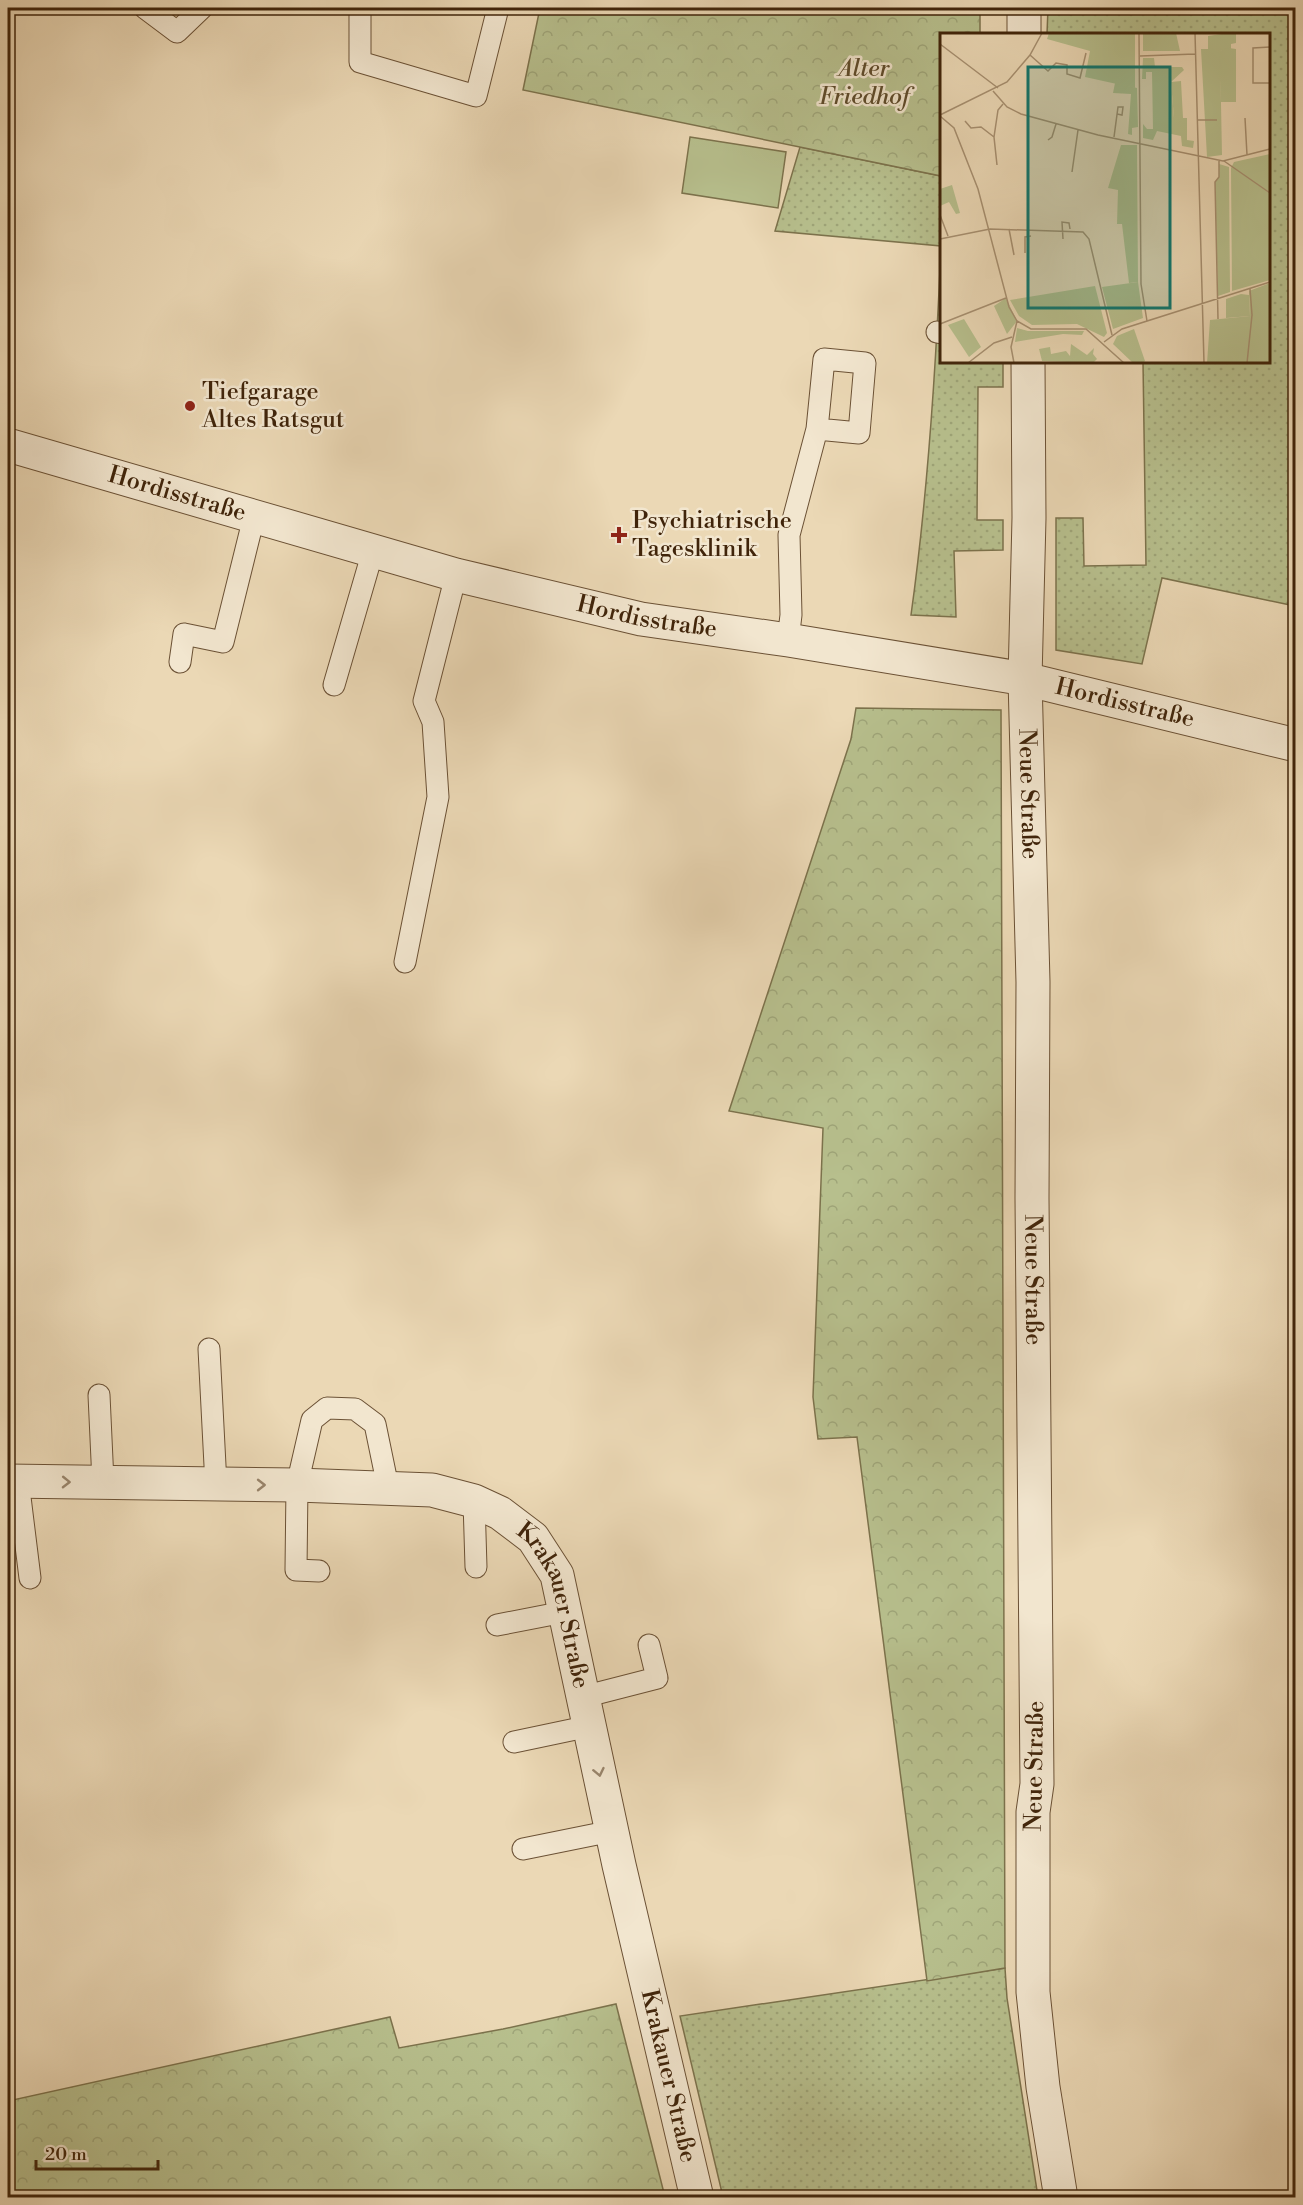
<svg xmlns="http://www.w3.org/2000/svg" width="1303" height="2205" font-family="'Libre Bodoni',serif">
<defs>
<pattern id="grass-dots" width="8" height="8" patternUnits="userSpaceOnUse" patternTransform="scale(1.5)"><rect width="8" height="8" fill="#b7bf8d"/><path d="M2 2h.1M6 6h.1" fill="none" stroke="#9ea478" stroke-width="1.8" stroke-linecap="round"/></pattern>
<pattern id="park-crowns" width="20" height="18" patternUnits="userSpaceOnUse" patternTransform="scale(1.5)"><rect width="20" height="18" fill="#b7bf8d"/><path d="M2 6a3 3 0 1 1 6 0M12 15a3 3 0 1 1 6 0" fill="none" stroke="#9ea478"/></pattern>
</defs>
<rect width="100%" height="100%" fill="#ebd8b5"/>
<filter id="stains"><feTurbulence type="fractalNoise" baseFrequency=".00333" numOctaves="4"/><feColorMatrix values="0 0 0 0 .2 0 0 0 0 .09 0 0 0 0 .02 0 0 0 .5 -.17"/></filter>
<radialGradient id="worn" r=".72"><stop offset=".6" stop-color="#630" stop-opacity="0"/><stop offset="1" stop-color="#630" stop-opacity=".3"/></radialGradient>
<g fill="url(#grass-dots)" stroke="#7c724c" stroke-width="1.5">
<polygon points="1048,8 1295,8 1295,606 1162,578 1142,664 1056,650 1056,518 1083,518 1084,566 1146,565 1143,362 1268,362 1268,34 1047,34"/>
<path d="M 800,147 L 941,176 L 942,362 L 1003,362 L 1003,387 L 978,387 L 977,520 L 1003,520 L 1003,550 L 954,551 L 956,617 L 911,615 C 928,493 936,369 941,246 L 775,231 Z"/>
<polygon points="1005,1968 1007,1998 1038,2197 723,2197 680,2016"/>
</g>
<g fill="url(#park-crowns)" stroke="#7c724c" stroke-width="1.5">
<polygon points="540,8 980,8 980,34 942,34 941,176 523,90"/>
<polygon points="856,708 1001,710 1005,1968 927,1981 857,1437 818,1439 813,1397 823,1128 729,1111 851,739"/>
<polygon points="616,2004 665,2197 8,2197 8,2101 390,2017 399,2048 503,2029"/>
</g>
<polygon fill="#b7bf8d" stroke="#7c724c" stroke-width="1.5" points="690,137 786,152 778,208 682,193"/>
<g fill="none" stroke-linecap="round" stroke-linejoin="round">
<defs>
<g id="service">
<polyline points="145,8 177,32 202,8"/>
<polyline points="360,8 360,62 476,96 498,8"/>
<polyline points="937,332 942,333"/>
<polyline points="788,640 791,615 789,535 817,429 824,359 865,363 859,433 817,429"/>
<polyline points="180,662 184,634 223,642 254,517"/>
<polyline points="334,685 373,551"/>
<polyline points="405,962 438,797 433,722 424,701 456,575"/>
<polyline points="209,1349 216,1485"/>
<polyline points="99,1395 103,1482"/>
<polyline points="18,1481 30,1578"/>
<polyline points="474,1501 476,1567"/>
<polyline points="319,1571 296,1570 297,1485 312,1420 327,1408 355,1409 375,1424 388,1487"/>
<polyline points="497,1625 564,1612"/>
<polyline points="583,1697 657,1678 649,1645"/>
<polyline points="514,1742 590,1726"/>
<polyline points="523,1849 612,1831"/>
</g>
<g id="minor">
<polyline points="1024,8 1024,34"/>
<path id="s1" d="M 1028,362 L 1029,518 L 1025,679 L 1033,982 L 1032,1198 L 1037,1784 L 1033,1812 L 1033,1992 L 1043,2087 L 1061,2198"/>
<path id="s2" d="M 8,445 L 456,575 L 641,619 L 788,640 L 1025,679 L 1296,745"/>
<path id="s3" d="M 8,1481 L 297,1485 L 432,1490 L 474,1501 L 500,1513 L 533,1538 L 557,1575 L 619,1865 L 697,2198"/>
</g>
</defs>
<use href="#service" stroke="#6b5135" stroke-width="23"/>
<use href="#minor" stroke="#6b5135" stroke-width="35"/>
<use href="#service" stroke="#f2e6cf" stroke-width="21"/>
<use href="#minor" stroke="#f2e6cf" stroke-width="33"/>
</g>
<defs><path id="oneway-chevron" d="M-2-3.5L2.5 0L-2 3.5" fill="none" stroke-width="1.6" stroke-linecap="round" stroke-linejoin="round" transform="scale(1.5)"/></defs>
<g stroke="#99856c">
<use href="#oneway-chevron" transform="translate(66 1482) rotate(1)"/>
<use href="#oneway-chevron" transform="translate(261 1485)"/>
<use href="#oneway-chevron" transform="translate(599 1772) rotate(78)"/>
</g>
<g fill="#8f2418" stroke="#f2e6cf" stroke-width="2">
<circle cx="190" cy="406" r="6"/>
<path d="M616 526h6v6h6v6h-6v6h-6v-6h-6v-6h6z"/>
</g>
<g text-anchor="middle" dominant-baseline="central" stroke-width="5" stroke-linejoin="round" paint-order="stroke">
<g font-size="24" font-style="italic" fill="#5e4b2b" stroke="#f2e6cf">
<text x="864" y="69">Alter<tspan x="864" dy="28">Friedhof</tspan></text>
</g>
<g font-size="24" fill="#40240a" stroke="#f2e6cf" text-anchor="start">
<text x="202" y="392">Tiefgarage<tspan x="202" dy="28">Altes Ratsgut</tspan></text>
<text x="632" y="521">Psychiatrische<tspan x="632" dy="28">Tagesklinik</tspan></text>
</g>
<g font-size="24" fill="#40240a" stroke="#f2e6cf">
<text stroke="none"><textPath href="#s2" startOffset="176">Hordisstraße</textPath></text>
<text stroke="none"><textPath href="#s2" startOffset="662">Hordisstraße</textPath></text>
<text stroke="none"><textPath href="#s2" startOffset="1148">Hordisstraße</textPath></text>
<text stroke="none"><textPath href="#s1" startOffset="432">Neue Straße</textPath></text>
<text stroke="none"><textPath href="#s1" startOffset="918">Neue Straße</textPath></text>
<text stroke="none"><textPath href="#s3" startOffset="609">Krakauer Straße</textPath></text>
<text transform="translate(1035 1766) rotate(-89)">Neue Straße</text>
<text stroke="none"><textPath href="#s3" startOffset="1095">Krakauer Straße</textPath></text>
</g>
</g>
<g transform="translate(940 33)">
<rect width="330" height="330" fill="#ebd8b5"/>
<path d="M 288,0 L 296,0 L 296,10 L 291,11 L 291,16 L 280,18 L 282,122 L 267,124 L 261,16 L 268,16 L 268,3 ZM 203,25 L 214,25 L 215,34 L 242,34 L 244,37 L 231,49 L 234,85 L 247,85 L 247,107 L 254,108 L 253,115 L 242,113 L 241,103 L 217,98 L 213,107 L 203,105 L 203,91 L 207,96 L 213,96 L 212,39 L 206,39 L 206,46 L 202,46 ZM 175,50 L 197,55 L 198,94 L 192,95 L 192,102 L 188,101 L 191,61 L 173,60 ZM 279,131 L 289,134 L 290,259 L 278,263 L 275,149 L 279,144 ZM 12,152 L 20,180 L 16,181 L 9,169 L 0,173 L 0,156 ZM 198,249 L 203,285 L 173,296 L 162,254 ZM 301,261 L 309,262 L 310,283 L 286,285 L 286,266 ZM 66,265 L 77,288 L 67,301 L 54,273 ZM 24,286 L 41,314 L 29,324 L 8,292 ZM 77,295 L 88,298 L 144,298 L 142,302 L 123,301 L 75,309 Z" fill="#b7bf8d"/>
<path d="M 289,15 L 296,16 L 296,69 L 281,69 L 279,23 L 279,18 Z" fill="#b7bf8d"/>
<path d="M 109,0 L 195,0 L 195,55 L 145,44 L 150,18 L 107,6 ZM 181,112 L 197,112 L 198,249 L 189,250 L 182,191 L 177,191 L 178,157 L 168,155 ZM 155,253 L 167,300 L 164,304 L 137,291 L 92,292 L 79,283 L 70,267 ZM 194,296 L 205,328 L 203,330 L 193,330 L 173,311 L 177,303 Z" fill="#b7bf8d"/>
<path d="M 203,0 L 236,0 L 240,18 L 203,18 ZM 241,48 L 243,85 L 234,85 L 231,49 ZM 330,121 L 330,247 L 292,258 L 291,135 L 294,129 ZM 330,250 L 330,330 L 267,330 L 270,287 L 310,283 L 309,258 ZM 131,311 L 147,322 L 154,315 L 153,321 L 157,326 L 153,330 L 102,328 L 99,316 L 110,314 L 111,321 L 126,318 L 130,323 Z" fill="#b7bf8d"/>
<path fill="none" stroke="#a79071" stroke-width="1.5" d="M 199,0 L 201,251 L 207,288M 255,0 L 264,330M 0,11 L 58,55M 330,14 L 313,15 L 313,50 L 330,50M 90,22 L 108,38 L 116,30 L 127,32 L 127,41 L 140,45 L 146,20M 200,23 L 255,21M 53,58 L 67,74 L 81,81 L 158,102 L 283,128 L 330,116M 0,82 L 67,49 L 90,22 L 102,0M 0,83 L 14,95 L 38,156 L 69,274 L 77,288 L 91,296 L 146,296 L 184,330M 305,85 L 307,122M 257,87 L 277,87M 25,88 L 31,95 L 41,94 L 54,104M 174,104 L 178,74 L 183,74 L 182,82 L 177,81M 108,107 L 112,104 L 116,91M 284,128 L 330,160M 57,132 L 54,104 L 58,77 L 63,71M 132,139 L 138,97M 0,182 L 8,203M 69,196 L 74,222M 0,206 L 50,196 L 143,199 L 149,206 L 172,302M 123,206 L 122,189 L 129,190 L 130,196M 85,220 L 85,204 L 91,203M 278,286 L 275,149 L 279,144 L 279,127M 0,291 L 66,265M 164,309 L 182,296 L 330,249M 28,330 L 54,310 L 72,304M 74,330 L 71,314 L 77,288M 307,330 L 312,282 L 310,256"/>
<path fill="#0f766e" fill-opacity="0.15" stroke="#0f766e" stroke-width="3" d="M 88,34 L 230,34 L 230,275 L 88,275 Z"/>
<rect width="330" height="330" fill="none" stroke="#40240a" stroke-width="3"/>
</g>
<rect width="1303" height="2205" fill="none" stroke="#ebd8b5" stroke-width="30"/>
<rect x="9" y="9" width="1285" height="2187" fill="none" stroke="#40240a" stroke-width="3"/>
<rect x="15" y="15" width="1273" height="2175" fill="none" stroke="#40240a" stroke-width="1.5"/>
<path d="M36 2160v9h122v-9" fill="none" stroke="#40240a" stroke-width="3"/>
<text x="45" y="2160" font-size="18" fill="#40240a" stroke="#f2e6cf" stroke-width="4.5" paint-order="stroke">20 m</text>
<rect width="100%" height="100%" filter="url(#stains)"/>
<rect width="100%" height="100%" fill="url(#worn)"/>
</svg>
